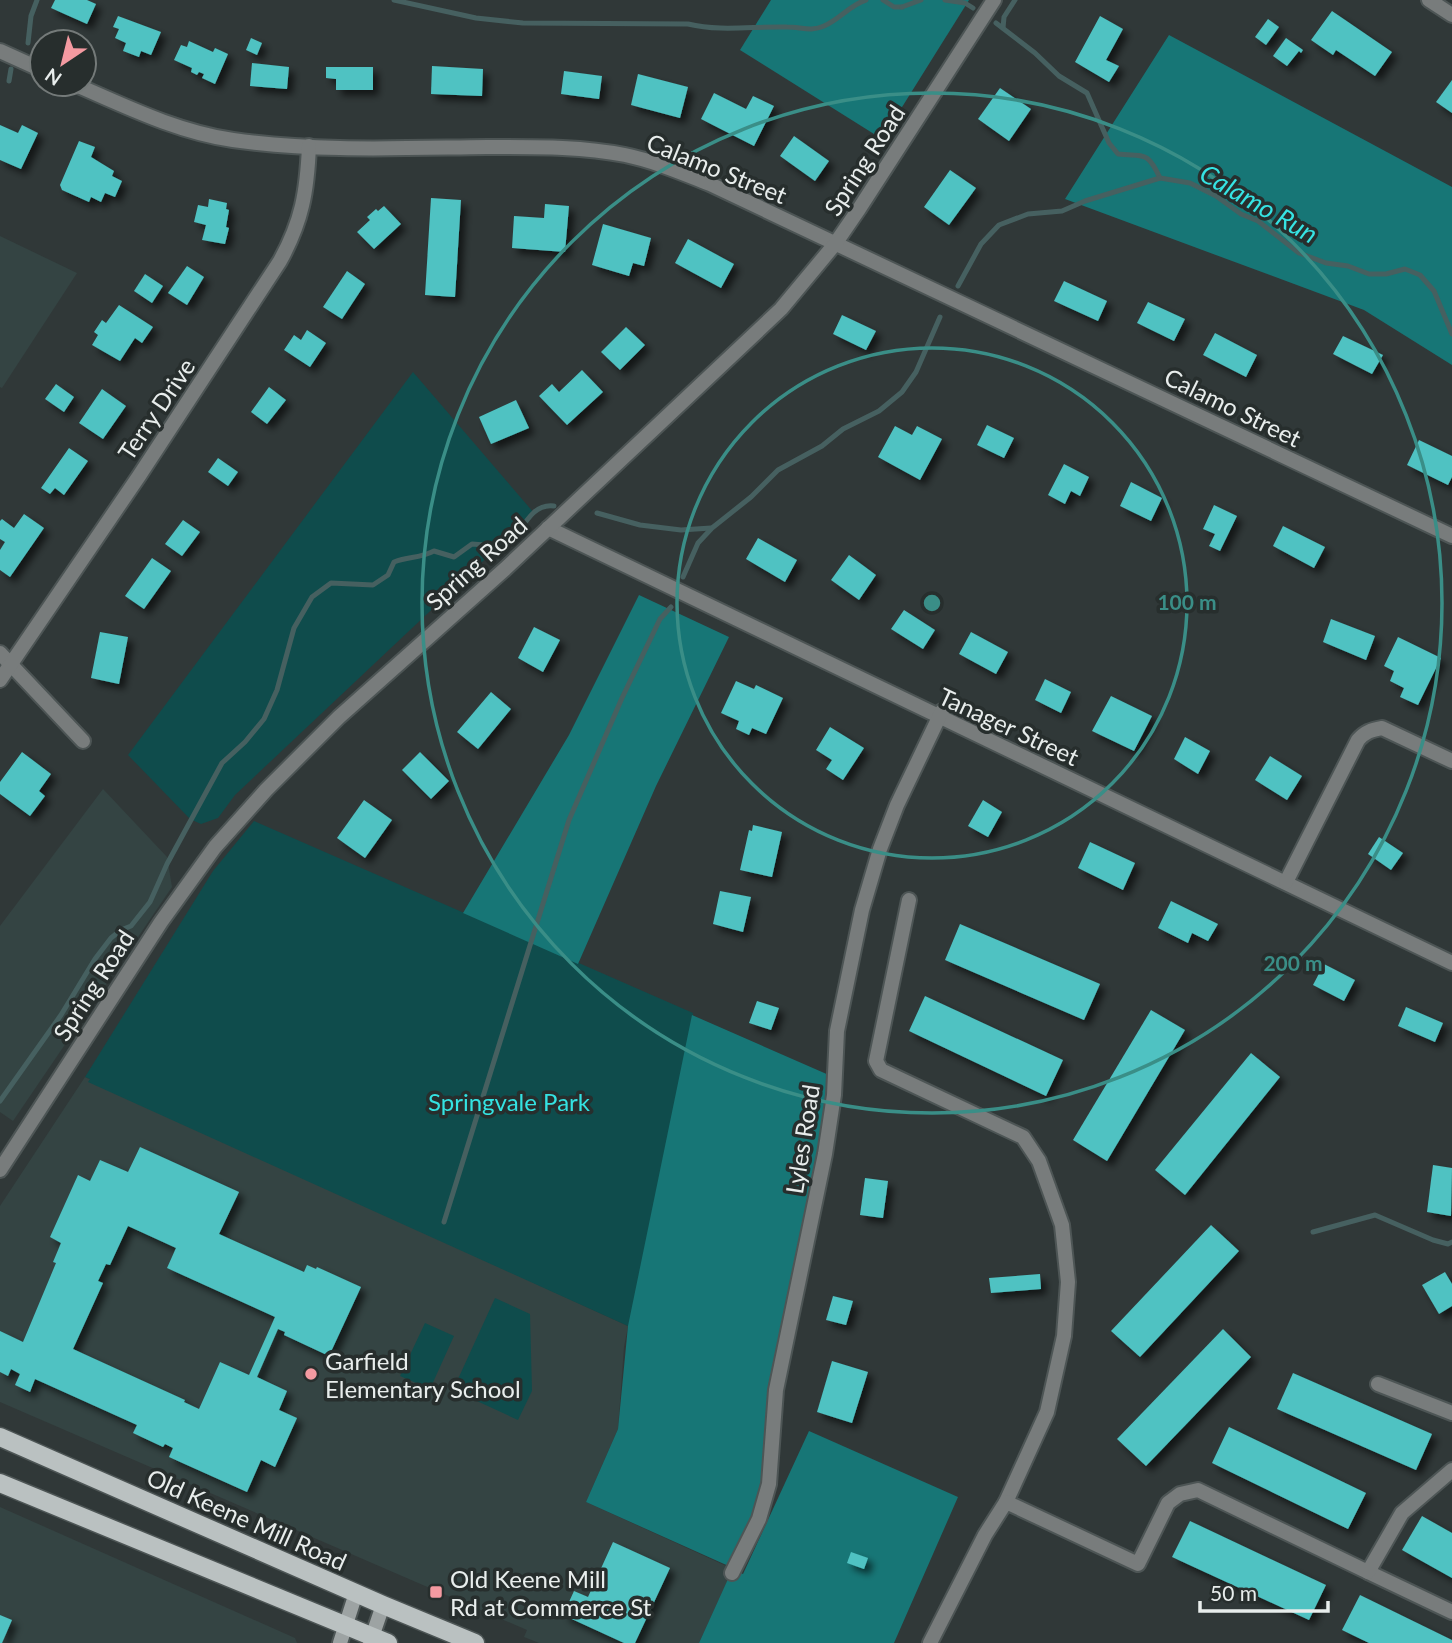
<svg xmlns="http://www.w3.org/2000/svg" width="1452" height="1643" font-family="Lato,sans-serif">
<defs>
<filter id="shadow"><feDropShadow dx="5.5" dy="5.5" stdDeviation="3.5" flood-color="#0009"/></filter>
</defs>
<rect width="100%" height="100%" fill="#303838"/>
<g fill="#344443">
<polygon points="0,236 77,273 2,388 0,387"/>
<polygon points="103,789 167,857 172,887 13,1121 0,1112 0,926"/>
<polygon points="85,1077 628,1326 624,1347 618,1429 586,1502 733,1569 699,1643 539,1643 524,1637 527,1630 0,1402 0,1206"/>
<polygon points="0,1507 295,1638 297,1643 0,1643"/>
</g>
<g fill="#0f4c4c">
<polygon points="413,372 534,513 235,795 218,818 201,824 190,819 128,755"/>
<polygon points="254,821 693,1013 646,1332 628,1326 88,1082 90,1079 85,1077 213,871"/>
<polygon points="495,1298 530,1314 532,1391 518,1420 453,1390"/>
<polygon points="425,1323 454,1336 430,1389 400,1376"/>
</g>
<g fill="#177676">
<polygon points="771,0 969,0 882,139 740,50"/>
<polygon points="1169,35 1452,187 1452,365 1364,310 1065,199"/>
<polygon points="639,595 729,637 656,786 578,964 463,913 569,735"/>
<polygon points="692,1015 838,1079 769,1412 776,1475 733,1569 743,1574 809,1431 958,1497 894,1643 699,1643 733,1568 586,1502 618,1429 628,1326"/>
</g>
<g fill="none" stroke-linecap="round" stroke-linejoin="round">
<g stroke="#466060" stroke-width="5">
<path d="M 394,0 L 476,18 L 523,23 L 688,24 C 721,32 753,26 787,27 C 801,27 811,32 824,26 C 840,19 850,5 866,0"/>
<polyline points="883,0 894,7 902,7"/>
<polyline points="945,0 965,3 973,8"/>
<polyline points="902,7 921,0"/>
<path d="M 996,23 L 1035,53 L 1059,76 L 1087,93 L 1109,143 L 1118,154 C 1144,157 1147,150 1160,178 L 1190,183 L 1216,196 L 1241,214 L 1258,221 L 1299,253 L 1326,263 L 1348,266 L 1369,274 L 1386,274 L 1405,269 L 1420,275 L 1434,291 L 1452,334"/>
<polyline points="1003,28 1004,17 1015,0"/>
<polyline points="28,43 31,16 37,0"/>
<polyline points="9,81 11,69"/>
<polyline points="958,286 981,244 999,225 1028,214 1062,211 1085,201 1160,178"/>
<polyline points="597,513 640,525 681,530 711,528"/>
<polyline points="683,577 698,543 712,528 751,497 778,470 822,446 843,429 879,411 902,392 916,372 940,317"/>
<path d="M 0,1101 L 61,1015 L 95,959 L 111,938 L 121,930 L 131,926 L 150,902 L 167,864 L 222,763 L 245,742 L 264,719 L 277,690 L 294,628 L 312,597 L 331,583 L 373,585 L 388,575 L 394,562 C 410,556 418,559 434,551 L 454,557 L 472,544 L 498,546 L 511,543 C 523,528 532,503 554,506"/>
<polyline points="444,1222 569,820 622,698 660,619 671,607"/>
<polyline points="1313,1232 1375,1215 1433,1240 1448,1244 1452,1242"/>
</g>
</g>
<g fill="#4fc2c2" fill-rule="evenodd" filter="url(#shadow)">
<polygon points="55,0 87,0 96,4 87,24 51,8"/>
<polygon points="1332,11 1392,52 1375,76 1336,50 1333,55 1311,40"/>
<polygon points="118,16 161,32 151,55 141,51 139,57 123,51 126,43 115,38 119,29 113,27"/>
<polygon points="1100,16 1123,29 1106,60 1119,66 1109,82 1075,62"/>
<polygon points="1268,19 1279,27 1266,45 1255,37"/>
<polygon points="251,38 262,43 257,55 246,50"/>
<polygon points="1286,38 1303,50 1301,53 1299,51 1287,66 1273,56"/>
<polygon points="189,41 213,52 215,48 228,54 215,84 202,78 204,74 199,72 197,75 191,72 192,68 174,60 181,45 187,47"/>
<polygon points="252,63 289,67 287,89 250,86"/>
<polygon points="432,66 483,69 482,96 431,94"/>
<polygon points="326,67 373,67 373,90 336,90 336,79 326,78"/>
<polygon points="564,71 602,76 599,99 561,94"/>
<polygon points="638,74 688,87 680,118 631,105"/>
<polygon points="1452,80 1452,113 1436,102"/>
<polygon points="1000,88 1031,109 1009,141 978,119"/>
<polygon points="714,93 746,109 753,96 774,106 754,146 701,119"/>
<polygon points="0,125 18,133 22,125 38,133 21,169 0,160"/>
<polygon points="794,136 829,161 815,181 780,156"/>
<polygon points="79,141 95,147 91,157 114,171 112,176 122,181 115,197 105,193 101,202 91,197 89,202 62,190 60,185"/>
<polygon points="950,170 976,188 949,225 924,207"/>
<polygon points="431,198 461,200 455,297 425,295"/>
<polygon points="209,199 227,203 226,209 229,210 226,227 229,228 225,244 202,240 206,225 194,222 198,205 208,207"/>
<polygon points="545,204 569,206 565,252 512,248 514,216 544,218"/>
<polygon points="384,206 401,224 374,249 357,232 370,220 367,217 376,209 378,211"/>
<polygon points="603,224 651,238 644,266 633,263 629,276 592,265"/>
<polygon points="688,239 734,264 721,288 675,263"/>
<polygon points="187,266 204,277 187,305 168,293"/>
<polygon points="347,271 365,284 342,319 323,307"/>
<polygon points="145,274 163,286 152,303 134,291"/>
<polygon points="1064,281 1107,301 1098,321 1054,301"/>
<polygon points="1148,302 1185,319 1174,341 1137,323"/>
<polygon points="119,305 153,327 142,343 135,338 120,361 92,345 98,335 94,332 102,320 106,323"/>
<polygon points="842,315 876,331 866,350 833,334"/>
<polygon points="626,327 645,345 620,370 601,352"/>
<polygon points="307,330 326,343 310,367 284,350 294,335 301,340"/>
<polygon points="1215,333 1257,355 1246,377 1203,355"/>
<polygon points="1343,336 1383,355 1372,374 1333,354"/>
<polygon points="582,370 603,392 567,425 539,396 552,384 559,392"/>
<polygon points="56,384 74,397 64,412 45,399"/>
<polygon points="269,387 286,400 267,424 251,412"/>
<polygon points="102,389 126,406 103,439 79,423"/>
<polygon points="516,400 529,428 491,444 479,417"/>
<polygon points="987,425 1014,438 1004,458 977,445"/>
<polygon points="895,426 912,435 917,426 942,439 920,480 878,457"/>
<polygon points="1419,440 1452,456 1452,477 1448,485 1407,465"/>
<polygon points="69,448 88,461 64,495 55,488 50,494 41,488"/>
<polygon points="218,458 238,472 228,486 208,472"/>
<polygon points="1064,464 1089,477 1080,496 1071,491 1065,504 1048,495"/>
<polygon points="1131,482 1162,498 1151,521 1120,506"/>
<polygon points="1214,505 1237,516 1220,551 1209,546 1215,534 1203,529"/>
<polygon points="24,514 44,528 10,577 0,570 0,550 5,542 0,539 0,521 2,519 14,528"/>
<polygon points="183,520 200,532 182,556 165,544"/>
<polygon points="1283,526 1325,547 1314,568 1273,546"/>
<polygon points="758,538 797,560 785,582 746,559"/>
<polygon points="849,555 876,575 859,600 831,580"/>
<polygon points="152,558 171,571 144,609 125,596"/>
<polygon points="904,610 935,630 923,649 891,629"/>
<polygon points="1331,619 1375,636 1366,660 1323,642"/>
<polygon points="534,627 560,640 543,672 518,658"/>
<polygon points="100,632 128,637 119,684 91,678"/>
<polygon points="971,632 1008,652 996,674 959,654"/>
<polygon points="1398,637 1441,658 1418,705 1400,697 1404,688 1390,681 1394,671 1384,666"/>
<polygon points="1045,679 1071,692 1061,713 1035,700"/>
<polygon points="736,681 754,689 756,685 783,698 766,734 752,728 749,735 736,729 739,721 721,713"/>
<polygon points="491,692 511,709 478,749 457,732"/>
<polygon points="1111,696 1152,716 1134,751 1092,731"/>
<polygon points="830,727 864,748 843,780 826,769 832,760 816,750"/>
<polygon points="1185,737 1210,751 1198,774 1174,759"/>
<polygon points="22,752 51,774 39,791 45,796 30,816 0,794 0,782"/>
<polygon points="420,752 449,781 431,799 402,770"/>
<polygon points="1270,756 1302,776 1287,800 1255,780"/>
<polygon points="364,800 392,820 365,858 337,838"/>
<polygon points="983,800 1002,812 988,837 968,826"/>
<polygon points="753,825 782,832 772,877 740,870 749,830 752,831"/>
<polygon points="1379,837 1403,853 1391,870 1368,854"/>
<polygon points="1090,842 1135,863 1123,890 1078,868"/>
<polygon points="720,891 751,897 743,932 713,924"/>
<polygon points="1171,901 1218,924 1208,941 1192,933 1188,943 1158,928"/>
<polygon points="960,924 1100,984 1084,1020 945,960"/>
<polygon points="1324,964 1355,980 1344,1001 1313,985"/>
<polygon points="925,996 1063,1060 1046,1096 909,1031"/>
<polygon points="757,1001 779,1008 771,1030 749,1023"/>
<polygon points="1406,1007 1443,1023 1435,1042 1398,1026"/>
<polygon points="1151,1010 1185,1030 1107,1161 1073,1140"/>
<polygon points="1251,1053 1280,1077 1185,1195 1155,1170"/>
<path d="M 140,1147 L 239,1192 L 219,1234 L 304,1272 L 307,1265 L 316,1269 L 317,1267 L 361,1287 L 329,1356 L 284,1335 L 285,1332 L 278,1329 L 257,1377 L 287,1391 L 279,1410 L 297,1418 L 275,1467 L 261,1460 L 247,1492 L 169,1457 L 173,1448 L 165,1444 L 163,1447 L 133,1433 L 137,1425 L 35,1379 L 30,1392 L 15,1385 L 20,1374 L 11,1369 L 8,1376 L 0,1372 L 0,1331 L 23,1342 L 56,1263 L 53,1262 L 61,1243 L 50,1237 L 78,1175 L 90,1181 L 100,1160 L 128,1172 ZM 128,1226 L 176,1248 L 167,1268 L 275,1317 L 249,1375 L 220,1362 L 199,1409 L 184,1402 L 185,1400 L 73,1349 L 103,1283 L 98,1281 L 106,1264 L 110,1265 Z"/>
<polygon points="1433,1165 1452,1168 1451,1216 1427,1212"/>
<polygon points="865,1178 888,1181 883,1218 860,1215"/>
<polygon points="1211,1225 1239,1251 1140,1357 1111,1331"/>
<polygon points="1445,1272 1452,1284 1452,1306 1439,1314 1422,1285"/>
<polygon points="1040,1274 1041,1289 991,1293 989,1278"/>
<polygon points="833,1296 853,1301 846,1325 826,1320"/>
<polygon points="1223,1329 1251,1357 1146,1466 1117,1439"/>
<polygon points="832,1361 868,1372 852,1423 817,1412"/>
<polygon points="1293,1373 1432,1434 1416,1470 1277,1409"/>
<polygon points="1229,1427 1366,1493 1348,1529 1212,1463"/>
<polygon points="1422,1516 1452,1533 1452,1578 1402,1550"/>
<polygon points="1190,1521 1326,1585 1309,1620 1172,1557"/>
<polygon points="613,1542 670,1568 635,1643 624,1643 563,1615 574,1591 588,1597"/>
<polygon points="851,1552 868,1558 864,1569 847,1563"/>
<polygon points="1360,1595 1452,1640 1452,1643 1369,1643 1342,1630"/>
<polygon points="0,1615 12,1620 2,1643 0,1643"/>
</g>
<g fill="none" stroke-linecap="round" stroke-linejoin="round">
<defs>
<g id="street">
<polyline points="1429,0 1452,15"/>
<polyline points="0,51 42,70"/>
<path d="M 74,84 C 125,106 177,132 233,140 C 317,152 403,148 487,147 C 533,147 580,146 625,155 C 654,161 682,173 710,184 L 1452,536"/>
<polyline points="548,528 1452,963"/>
<polyline points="0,653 83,741"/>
<path d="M 0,680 L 139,476 L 280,261 C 302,221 307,192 309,146"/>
<path d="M 1286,882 L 1358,740 C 1365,732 1371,730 1382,728 L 1452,761"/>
<polyline points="909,900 876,1061 881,1070 1023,1137 1039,1161 1062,1225 1068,1282 1064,1336 1047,1412 1006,1502"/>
<polyline points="0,1170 161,922 215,847 266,790 339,717 505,569 781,309 835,244 859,209 994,0"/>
<polyline points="1378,1384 1452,1413"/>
<polyline points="1368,1572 1452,1612"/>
<polyline points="732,1573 759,1519 769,1484 776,1390 825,1154 834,1095 837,1031 862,910 880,849 897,805 942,711"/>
<polyline points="930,1643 985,1535 1006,1502 1138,1564 1168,1503 1180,1494 1198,1490 1368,1572 1402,1513 1452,1470"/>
</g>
<g id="secondary">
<polyline points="340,1643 356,1593"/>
<polyline points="370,1643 383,1605"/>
</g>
<g id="primary">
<polyline points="0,1437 383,1605 475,1643"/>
<polyline points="0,1483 388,1643"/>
</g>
</defs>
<use href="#street" stroke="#4d5555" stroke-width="18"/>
<use href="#secondary" stroke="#4d5555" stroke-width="18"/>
<use href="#primary" stroke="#4d5555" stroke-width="21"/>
<use href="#street" stroke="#787c7c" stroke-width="14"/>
<use href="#secondary" stroke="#9da3a3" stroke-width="14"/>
<use href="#primary" stroke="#bac1c1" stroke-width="18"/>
</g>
<g fill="none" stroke="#3a8e87" stroke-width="3.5">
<circle cx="932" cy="603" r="255"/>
<circle cx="932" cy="603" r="510"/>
</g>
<g fill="#f49aa1" stroke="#272e2d" stroke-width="2.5">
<circle cx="311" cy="1374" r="7"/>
<rect x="429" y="1585" width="14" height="14" rx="3.5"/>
</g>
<g text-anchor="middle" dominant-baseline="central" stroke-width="7" stroke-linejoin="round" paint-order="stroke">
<g font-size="24" fill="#e8edec" stroke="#272e2d">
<text transform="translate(864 160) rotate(-57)">Spring Road</text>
<text transform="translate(717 168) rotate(22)">Calamo Street</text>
<text transform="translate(1233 407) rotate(26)">Calamo Street</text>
<text transform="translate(156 409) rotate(-56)">Terry Drive</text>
<text transform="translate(476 563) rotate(-42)">Spring Road</text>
<text transform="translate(1009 726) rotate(25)">Tanager Street</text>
<text transform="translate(93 985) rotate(-57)">Spring Road</text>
<text transform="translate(802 1139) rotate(-81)">Lyles Road</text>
<text transform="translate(247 1519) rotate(24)">Old Keene Mill Road</text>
</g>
<g font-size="24" fill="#34e2e2" stroke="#272e2d">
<text x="509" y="1101">Springvale Park</text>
</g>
<g font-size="24" fill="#e8edec" stroke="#272e2d" text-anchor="start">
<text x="325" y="1360">Garfield<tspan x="325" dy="28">Elementary School</tspan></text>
<text x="450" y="1578">Old Keene Mill<tspan x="450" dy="28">Rd at Commerce St</tspan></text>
</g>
<g font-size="26" font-style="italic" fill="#36e3e3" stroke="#272e2d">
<text transform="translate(1259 203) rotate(30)">Calamo Run</text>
</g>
</g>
<circle cx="932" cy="603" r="10" fill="#3a8e87" stroke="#272e2d" stroke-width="3.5"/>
<g font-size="21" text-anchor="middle" font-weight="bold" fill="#3a8e87" stroke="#272e2d" stroke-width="7" stroke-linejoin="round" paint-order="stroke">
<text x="1187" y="610">100 m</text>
<text x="1293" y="971">200 m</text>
</g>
<g transform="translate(63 63) rotate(215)"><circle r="33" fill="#272e2d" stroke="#747a79" stroke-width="2"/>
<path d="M0-5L12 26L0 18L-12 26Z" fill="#f49aa1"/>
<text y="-10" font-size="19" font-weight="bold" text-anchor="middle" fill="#e8edec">N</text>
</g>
<path d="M1200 1601v10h128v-10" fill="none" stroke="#e8edec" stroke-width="3.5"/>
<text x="1210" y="1601" font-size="21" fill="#e8edec" stroke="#272e2d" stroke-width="5" paint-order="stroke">50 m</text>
</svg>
